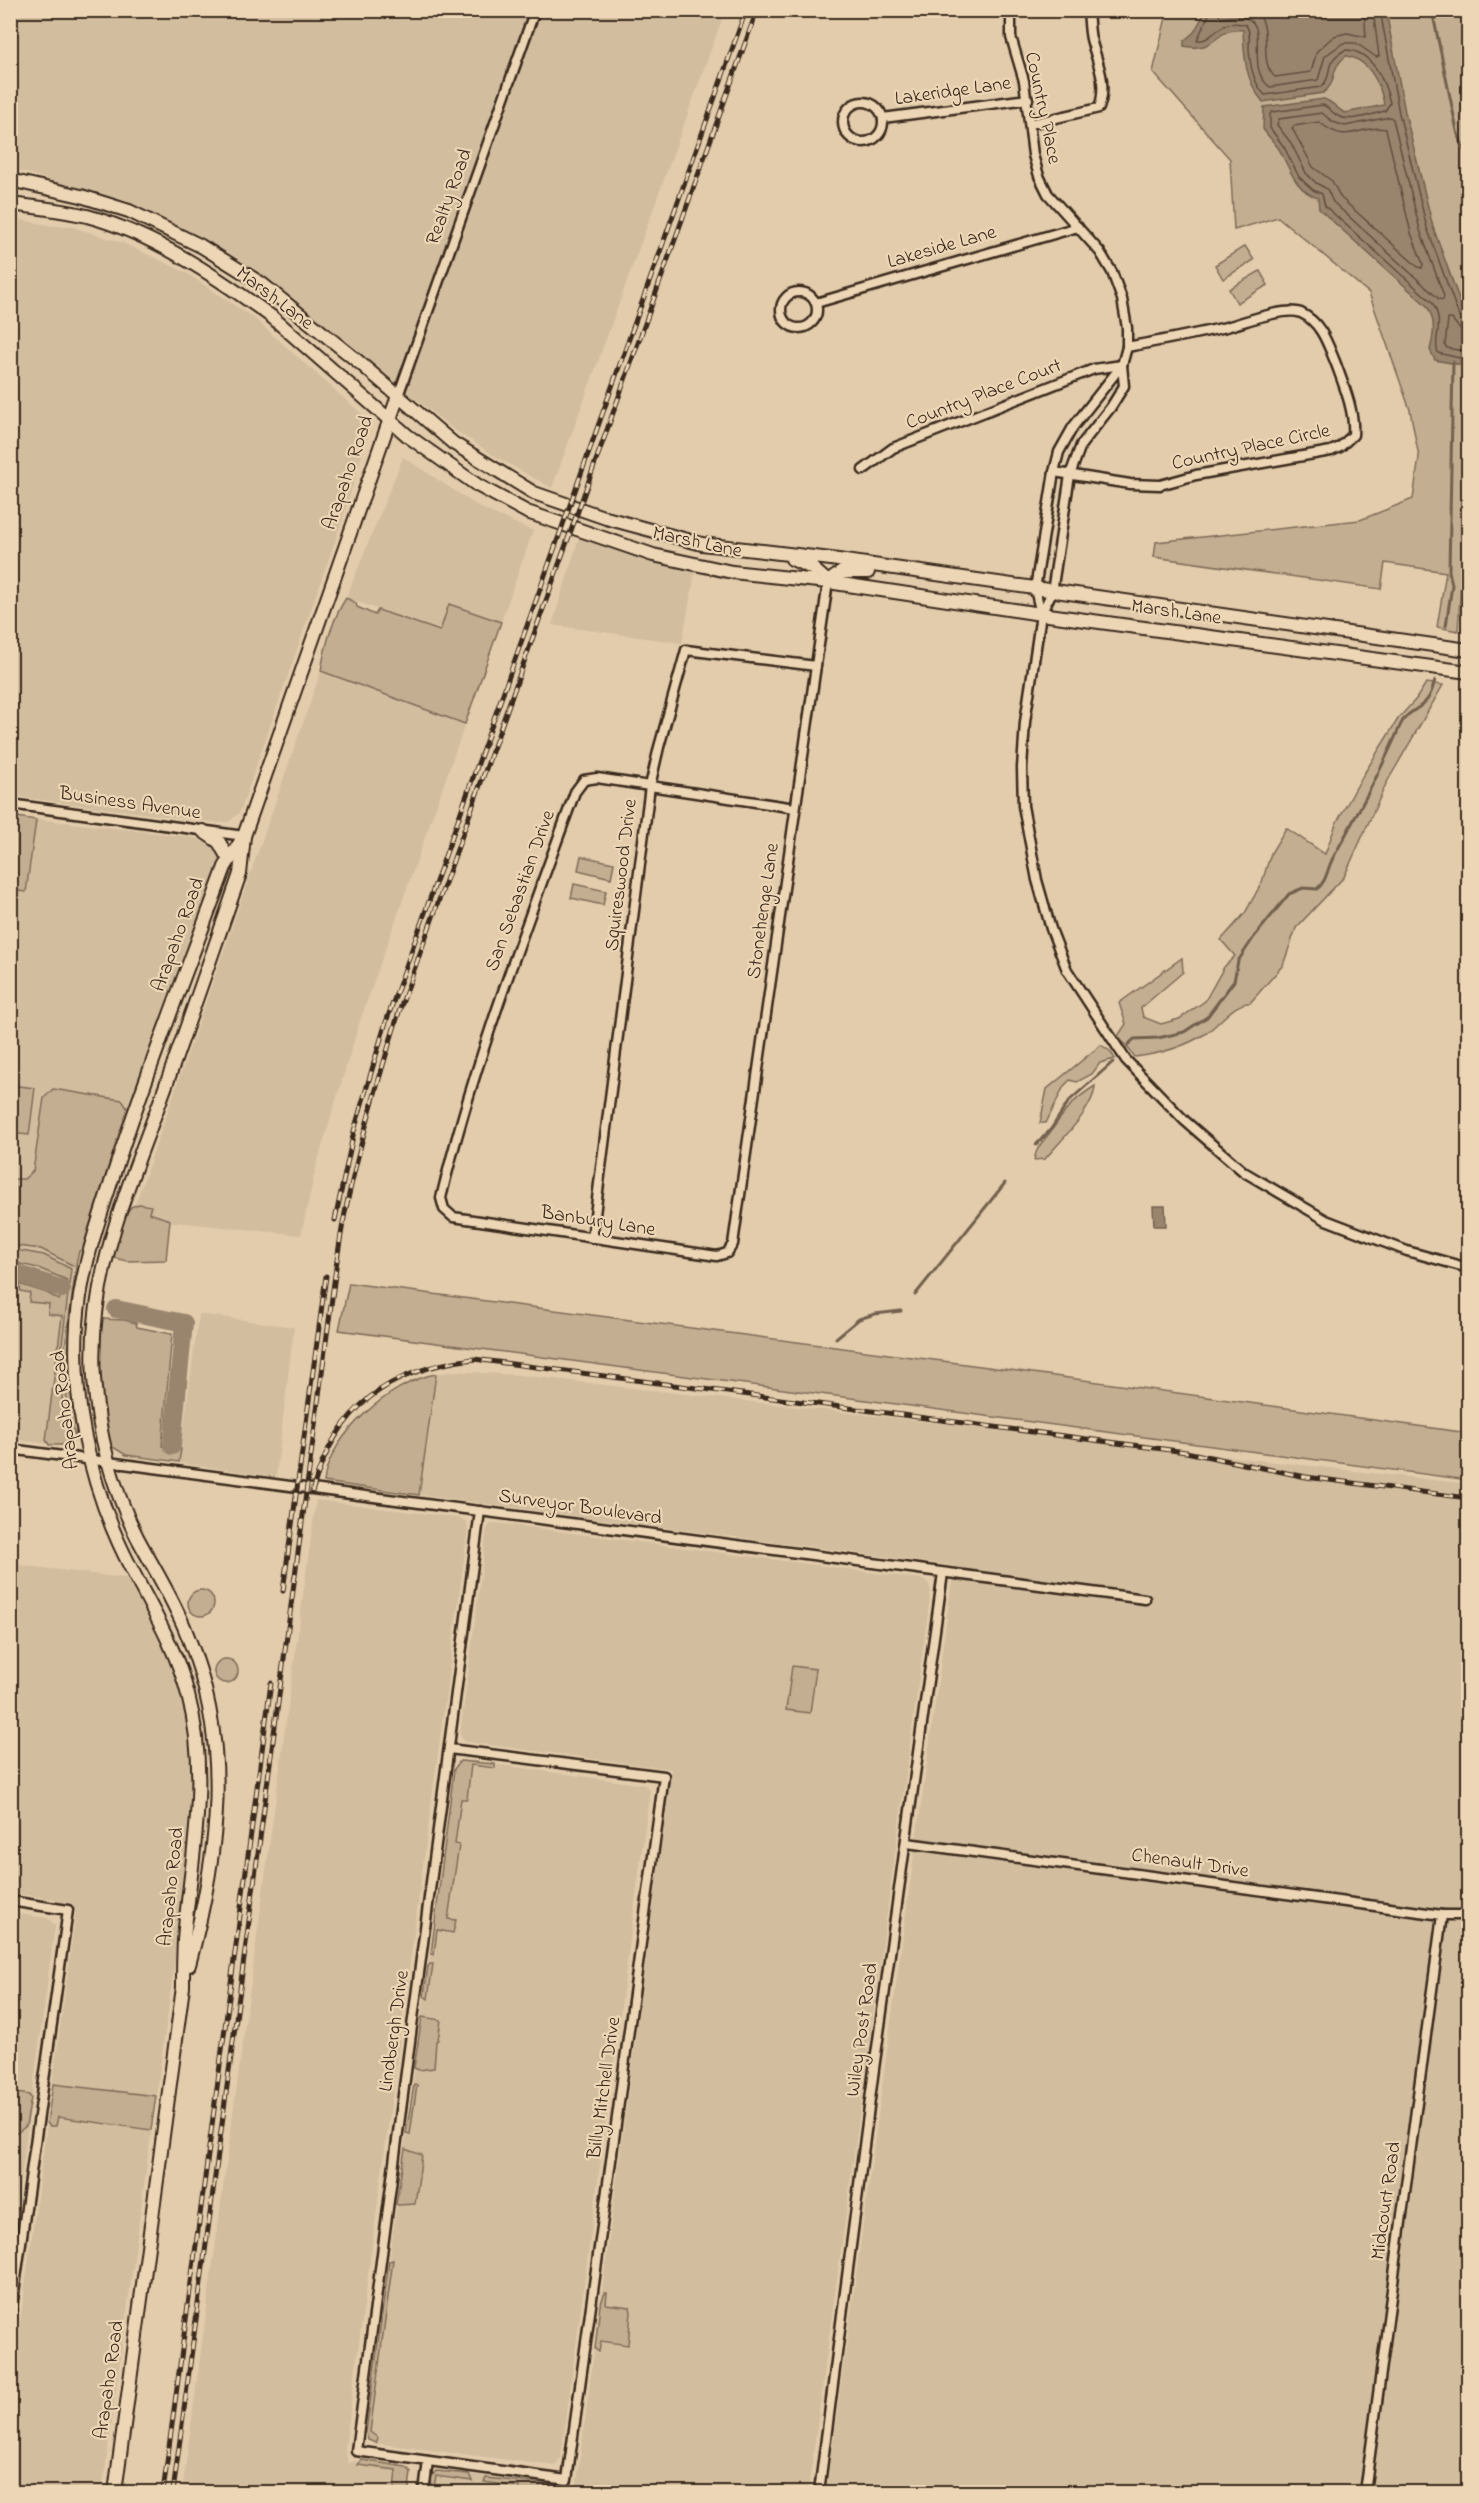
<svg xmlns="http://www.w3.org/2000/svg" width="1479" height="2503" font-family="'Indie Flower',sans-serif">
<rect width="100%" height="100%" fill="#e2ccac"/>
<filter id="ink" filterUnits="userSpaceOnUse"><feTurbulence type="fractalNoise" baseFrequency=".0167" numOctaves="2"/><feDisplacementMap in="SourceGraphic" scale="12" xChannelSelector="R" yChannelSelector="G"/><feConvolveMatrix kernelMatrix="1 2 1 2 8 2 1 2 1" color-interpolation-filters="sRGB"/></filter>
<g filter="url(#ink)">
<g fill="#d2bd9f">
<polygon points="10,11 725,11 552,488 498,458 453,429 283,292 242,262 201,238 136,207 11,168"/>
<polygon points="11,218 53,226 72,227 123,243 185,272 255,319 365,417 368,435 342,521 240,812 230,821 219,823 11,796"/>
<polygon points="403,457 481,508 533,531 501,622 450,604 440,631 346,598"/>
<polygon points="579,538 644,559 695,572 682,643 552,625"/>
<polygon points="321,671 465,724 360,1021 317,1163 301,1235 165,1221 134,1208"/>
<polygon points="10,816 192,837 207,842 217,852 220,863 220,874 86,1246 71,1380 76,1430 74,1442 62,1446 11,1439"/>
<polygon points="199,1314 294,1327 276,1477 179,1463"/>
<polygon points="455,1371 519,1375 1468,1484 1468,2492 826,2492 954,1566 419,1495 436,1374"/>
<polygon points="316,1500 460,1518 467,1522 468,1529 345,2448 348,2463 361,2460 410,2468 412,2473 409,2492 182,2492"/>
<polygon points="497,1523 921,1579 928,1583 931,1590 808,2492 428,2492 430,2479 433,2473 437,2470 576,2488 671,1769 466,1742 462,1739 460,1734 487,1529 491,1524"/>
<polygon points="11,1564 133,1579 167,1645 184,1696 194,1763 194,1802 180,1923 102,2492 11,2492 11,2390 76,1910 54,1899 11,1893"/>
<polygon points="464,1760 645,1785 650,1790 561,2458 556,2466 373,2443 366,2437 454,1772 458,1761"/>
<polygon points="11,1913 48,1918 55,1926 11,2252"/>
</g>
<g fill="#c3ae91" stroke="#7f6c58" stroke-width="1.5">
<polygon points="1203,10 1468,11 1468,485 1466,497 1458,631 1437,627 1446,572 1385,563 1381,589 1154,557 1156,542 1360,520 1413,499 1419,457 1410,410 1369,293 1278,217 1234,230 1230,159 1153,72 1167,13 1202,14"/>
<polygon points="1245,246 1254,260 1223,279 1215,265"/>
<polygon points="1260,271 1268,285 1237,303 1229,289"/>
<path d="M 346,598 L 356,603 L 357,607 L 375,615 L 378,610 L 440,631 L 449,604 L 501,622 L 465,724 L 321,671 C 325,646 332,620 346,598 Z"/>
<path d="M 1426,683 L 1443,685 L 1386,784 L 1344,877 L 1296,928 L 1283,965 L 1250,1003 C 1234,1002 1219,1025 1205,1034 C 1184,1047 1159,1054 1135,1057 L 1118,1036 L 1126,1024 L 1119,1003 L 1182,958 L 1183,972 L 1141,1008 L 1143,1017 L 1161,1024 L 1179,1019 L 1205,1001 L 1224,967 L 1235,956 L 1221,940 L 1245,913 L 1262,882 L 1271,853 L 1286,828 L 1325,854 L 1336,824 L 1362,777 L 1398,719 L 1416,699 Z"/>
<polygon points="11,816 36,820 26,892 11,890"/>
<polygon points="581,856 614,863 611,878 578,870"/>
<polygon points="574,884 606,891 603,905 571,898"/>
<polygon points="1101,1045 1110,1051 1115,1059 1100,1063 1092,1074 1077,1082 1070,1080 1064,1086 1046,1123 1040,1123 1047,1089"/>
<polygon points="11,1085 35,1088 29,1135 11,1133"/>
<path d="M 1095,1086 C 1094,1109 1060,1141 1045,1159 L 1034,1160 C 1036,1147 1044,1141 1051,1131 C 1068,1108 1070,1102 1095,1086 Z"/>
<polygon points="53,1089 122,1100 129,1111 85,1249 79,1251 76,1264 80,1270 71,1380 76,1430 75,1437 67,1409 65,1346 76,1267 41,1249 11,1245 11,1179 24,1179 33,1171 44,1098"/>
<polygon points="139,1204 151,1206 149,1213 170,1220 166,1260 127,1261 114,1258 113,1253 127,1212 131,1207"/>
<polygon points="10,1249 44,1255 71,1269 60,1361 63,1414 70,1438 65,1442 67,1445 49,1445 46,1440 62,1316 48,1314 49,1304 29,1302 30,1293 21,1291 19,1284 47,1293 59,1300 67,1280 38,1268 11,1262"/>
<polygon points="349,1283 1003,1369 1468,1433 1468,1480 339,1330"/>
<path d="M 101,1319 L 124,1320 L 136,1323 L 137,1327 L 172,1334 L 162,1446 L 181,1449 L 179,1462 L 126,1455 L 111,1446 C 95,1409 99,1358 101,1319 Z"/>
<path d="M 436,1374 L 419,1495 L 324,1482 C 328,1436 392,1381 436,1374 Z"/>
<circle cx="201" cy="1603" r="13"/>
<circle cx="226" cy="1671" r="12"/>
<polygon points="792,1666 816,1669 810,1713 786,1710"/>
<polygon points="460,1761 495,1764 495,1768 471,1765 467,1799 461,1799 455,1844 459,1845 448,1919 456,1920 453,1933 437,1930 434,1955 431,1954 452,1786 454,1769"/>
<polygon points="430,1964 433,1964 428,1999 424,1996 428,1966"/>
<polygon points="422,2017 441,2020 438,2040 436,2041 434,2068 419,2070 414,2068"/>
<polygon points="53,2084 156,2096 151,2130 58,2117 56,2126 50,2126 47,2123"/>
<polygon points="414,2085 417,2085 410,2134 406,2133"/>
<polygon points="11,2092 29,2095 31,2098 26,2126 17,2133 11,2132"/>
<polygon points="405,2149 422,2155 415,2204 398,2205 396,2204"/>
<polygon points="393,2260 370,2432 378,2438 376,2443 368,2440 366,2432 389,2261"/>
<polygon points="605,2293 607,2293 606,2304 630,2307 631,2312 628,2345 601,2341 599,2352 595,2349 600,2305"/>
<polygon points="362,2460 406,2467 411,2472 409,2489 405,2492 394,2490 396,2470 358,2465"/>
<polygon points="436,2471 469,2474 472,2481 436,2476 433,2492 428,2492 431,2477"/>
<polygon points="486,2478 551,2485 557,2492 519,2492 519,2487 484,2482"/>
</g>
<g fill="#99856e" stroke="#73614e" stroke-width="1.5">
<path d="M 1206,11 L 1386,11 L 1405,112 L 1433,227 L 1468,324 L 1468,366 L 1435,360 L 1430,350 C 1434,334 1436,321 1427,306 L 1319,209 L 1318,198 C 1294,190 1290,168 1279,149 C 1274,142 1268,136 1263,129 L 1264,107 L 1324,99 C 1333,102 1337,109 1345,113 L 1384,105 C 1381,85 1369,59 1346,56 C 1328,70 1339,81 1323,93 L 1263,102 C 1245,80 1244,57 1243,30 C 1213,27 1219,53 1184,46 L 1184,41 L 1194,32 Z"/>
<polygon points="1153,1206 1165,1206 1166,1226 1154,1226"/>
</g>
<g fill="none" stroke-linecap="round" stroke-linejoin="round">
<g stroke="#614e3e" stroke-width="1.5">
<path d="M 1211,10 L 1197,40 C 1214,43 1218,16 1246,25 C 1251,32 1249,41 1249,49 C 1250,65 1254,84 1265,95 L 1321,87 C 1335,75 1321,63 1345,50 C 1372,50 1385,81 1390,103 L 1385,111 C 1373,114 1350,123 1338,116 C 1332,113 1330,108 1323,105 L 1272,112 L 1270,114 L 1270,128 L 1284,147 L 1299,177 L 1313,190 L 1322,194 L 1325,206 L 1432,302 C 1446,325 1432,339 1438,353 L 1468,360"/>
<path d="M 1218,10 L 1220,18 C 1285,6 1238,64 1270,87 L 1318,80 L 1325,56 L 1343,43 L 1356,43 L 1376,57 L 1379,56 L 1373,10"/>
<path d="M 1254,10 C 1276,27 1256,60 1275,77 L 1311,72 L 1317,51 L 1334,36 L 1347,33 L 1366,37 L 1364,10"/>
<polyline points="1380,10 1399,113 1427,228 1460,319 1468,323"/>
<polygon points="1322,113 1333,122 1345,126 1390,117 1393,119 1420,230 1444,296 1443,300 1439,299 1333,202 1327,189 1316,183 1306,173 1291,143 1277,125 1279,119"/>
<path d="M 1319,122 C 1350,147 1357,124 1386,129 L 1411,233 L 1423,264 L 1422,268 L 1418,267 L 1341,198 L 1332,181 L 1313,167 L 1292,128 L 1294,126 Z"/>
<polyline points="1468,331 1459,328 1452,319 1448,319 1445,345 1447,348 1468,352"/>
</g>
<g stroke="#73614e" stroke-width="3">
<polyline points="1432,10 1457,131 1468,160"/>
<polyline points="1446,626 1452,585 1449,571 1453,362"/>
<path d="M 1128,1045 L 1134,1039 L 1158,1038 L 1184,1032 L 1207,1017 L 1234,981 L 1238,961 L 1254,937 L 1289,894 L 1303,888 L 1317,889 C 1327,881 1327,869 1333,858 C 1357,814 1381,771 1400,726 C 1406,712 1417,711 1426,701 C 1431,696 1433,688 1435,680"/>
<polyline points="1036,1145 1051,1129 1069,1101 1113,1062"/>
<polyline points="915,1295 1005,1183"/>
<polyline points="836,1338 859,1319 875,1314 901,1311"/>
</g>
<g stroke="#99856e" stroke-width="18">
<polyline points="10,1271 62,1289"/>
<polyline points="116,1309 184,1323 172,1446"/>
</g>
<defs>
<g id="minor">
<polyline points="1011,10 1011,37 1024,81 1033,155 1039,176 1048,194 1100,252 1112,272 1122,299 1127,328 1127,347 1122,365 1124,386 1111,407 1081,445 1070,475 1052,592 1041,614 1025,722 1022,768 1023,806 1037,880 1051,929 1067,970 1126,1060 1184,1120 1244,1172 1326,1220 1407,1251 1468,1268"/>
<circle cx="863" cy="122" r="20"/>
<polyline points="883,118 1028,99"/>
<path d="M 1030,124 L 1099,108 C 1108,83 1097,62 1091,39 C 1089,30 1089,20 1088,10"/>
<circle cx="799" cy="310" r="18"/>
<polyline points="816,303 1078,227"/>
<polyline points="398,396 535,10"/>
<polyline points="863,470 893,448 1094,369 1122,365"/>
<path d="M 1054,472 L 1130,484 L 1160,485 L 1196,475 L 1331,451 L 1340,447 L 1353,435 C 1355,412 1344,386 1336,364 C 1328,345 1322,323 1301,313 C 1285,306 1240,324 1222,328 C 1190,335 1159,341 1127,347"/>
<polyline points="1041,614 1035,589 1054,472 1059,452 1073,427 1122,365"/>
<polyline points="10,804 244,836"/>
<path d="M 795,808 L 597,778 L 584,780 L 575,792 C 526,927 475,1058 441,1198 L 444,1209 L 453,1217 L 717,1256 L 727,1253 L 733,1244 L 828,582"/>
<polyline points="592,1238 650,786 659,747 686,650 816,666"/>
<polyline points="10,1449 1145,1599"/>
<polyline points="449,1749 664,1776 567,2480 356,2451 480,1511"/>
<polyline points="907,1843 1442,1915 1468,1915"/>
<polyline points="10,1901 68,1910 10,2321"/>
<polyline points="424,2492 428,2461"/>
<polyline points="819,2492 874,2069 943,1573"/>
<polyline points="1365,2492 1442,1915"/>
</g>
<g id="secondary">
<polyline points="10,180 81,196 129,211 201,246 262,284 360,363 453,443 534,493 606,518 702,544 831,559 1468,650"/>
<path d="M 10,204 C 36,207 62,210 87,216 C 154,234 217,277 272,317 L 408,436 L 477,485 L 527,512 L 653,555 L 732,572 L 828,582 L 1041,614 L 1468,672"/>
<polyline points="792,559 812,568 828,582"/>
<polyline points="828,582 842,572 868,572"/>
<polyline points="203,831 219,842 229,860"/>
<path d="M 189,1965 C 219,1852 233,1746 187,1634 C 174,1600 154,1569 137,1537 C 112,1487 98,1433 94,1378 C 87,1279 129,1186 162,1096 C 189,1022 214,948 240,874 L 244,836 L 398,396"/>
<path d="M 115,2492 L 183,1987 C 183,1967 183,1947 185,1928 C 193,1849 209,1773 188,1695 C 174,1639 141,1593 118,1541 C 88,1474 72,1397 77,1324 C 80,1271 99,1220 115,1170 C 148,1068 188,968 225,867 L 244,836"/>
</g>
</defs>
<use href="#minor" stroke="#3b2a1e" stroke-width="13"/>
<use href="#secondary" stroke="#3b2a1e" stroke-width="16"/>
<use href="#minor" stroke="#ecd6b5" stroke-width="8"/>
<use href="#secondary" stroke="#ecd6b5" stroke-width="12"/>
<defs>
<g id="rail">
<polyline points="335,1220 354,1131 385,1025 746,10"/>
<path d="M 312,1492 C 336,1407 388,1369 474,1359 L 1186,1452 L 1306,1477 L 1468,1498"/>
<polyline points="283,1591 326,1276"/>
<polyline points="163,2492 271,1683"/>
<path d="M 173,2492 L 327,1335 C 333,1293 337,1250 346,1208 C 360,1142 379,1077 399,1012 L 757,10"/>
</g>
</defs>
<use href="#rail" stroke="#3b2a1e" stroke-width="5"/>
<use href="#rail" stroke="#ecd6b5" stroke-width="3" stroke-dasharray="9" stroke-linecap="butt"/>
</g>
</g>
<g text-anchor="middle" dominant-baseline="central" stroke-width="4.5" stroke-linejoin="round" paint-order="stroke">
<g font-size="20" fill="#3b2a1e" stroke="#ecd6b5">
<text transform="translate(953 92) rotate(-8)">Lakeridge Lane</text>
<text transform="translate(1042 108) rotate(78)">Country Place</text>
<text transform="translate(450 197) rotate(-70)">Realty Road</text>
<text transform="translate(942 248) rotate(-16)">Lakeside Lane</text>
<text transform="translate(274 299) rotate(37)">Marsh Lane</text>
<text transform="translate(984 395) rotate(-21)">Country Place Court</text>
<text transform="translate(1251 448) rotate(-12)">Country Place Circle</text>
<text transform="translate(349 473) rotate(-71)">Arapaho Road</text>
<text transform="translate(697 543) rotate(12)">Marsh Lane</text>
<text transform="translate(1176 613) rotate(8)">Marsh Lane</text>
<text transform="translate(130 804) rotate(8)">Business Avenue</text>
<text transform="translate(622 875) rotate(-83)">Squireswood Drive</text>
<text transform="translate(521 891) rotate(-70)">San Sebastian Drive</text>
<text transform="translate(764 911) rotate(-82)">Stonehenge Lane</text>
<text transform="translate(179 935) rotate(-70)">Arapaho Road</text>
<text transform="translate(598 1222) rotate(9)">Banbury Lane</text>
<text transform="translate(66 1410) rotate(-97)">Arapaho Road</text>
<text transform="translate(580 1508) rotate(8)">Surveyor Boulevard</text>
<text transform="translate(1190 1864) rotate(8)">Chenault Drive</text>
<text transform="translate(172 1887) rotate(-84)">Arapaho Road</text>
<text transform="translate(863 2030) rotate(-82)">Wiley Post Road</text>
<text transform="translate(395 2031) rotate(-82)">Lindbergh Drive</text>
<text transform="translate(605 2088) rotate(-82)">Billy Mitchell Drive</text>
<text transform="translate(1387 2201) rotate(-82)">Midcourt Road</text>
<text transform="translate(110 2380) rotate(-82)">Arapaho Road</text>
</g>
</g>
<rect width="1479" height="2503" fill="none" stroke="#ecd6b5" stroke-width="36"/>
<rect x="18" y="18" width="1443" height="2467" fill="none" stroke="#3b2a1e" stroke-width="2" filter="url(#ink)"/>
</svg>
